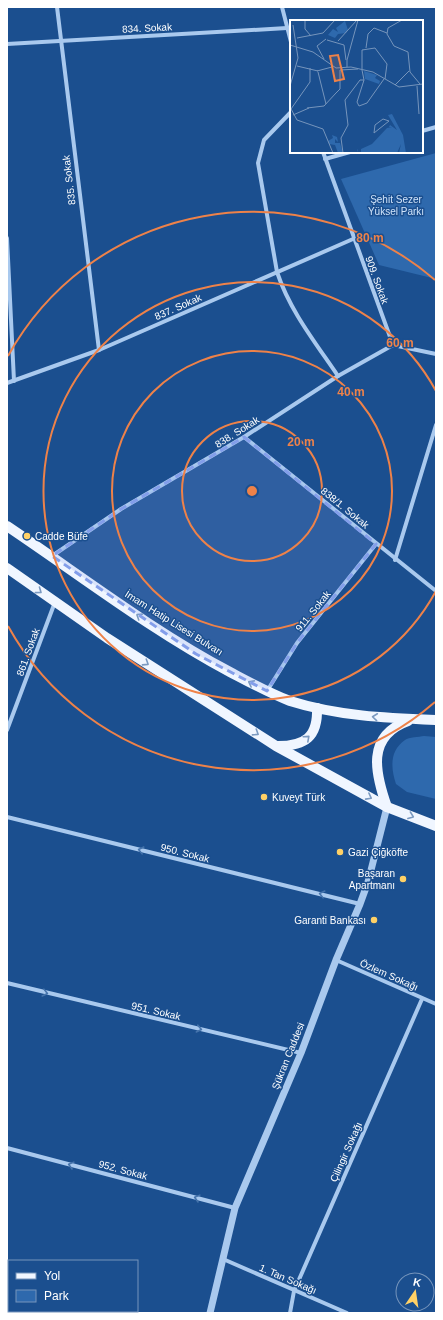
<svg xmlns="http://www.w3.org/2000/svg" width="443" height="1320" font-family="Helvetica,sans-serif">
<rect width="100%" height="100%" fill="#1b4f8f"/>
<g fill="#2e69ad">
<polygon points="436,153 436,279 379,265 341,179"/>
<path d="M 424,736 L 436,737 L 436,799 L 407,792 L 396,784 C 391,769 389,751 405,740 C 409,737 419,737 424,736 Z"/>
</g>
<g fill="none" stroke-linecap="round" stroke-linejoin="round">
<g stroke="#a9c9ee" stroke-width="4">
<polyline points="57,7 99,350"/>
<polyline points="282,7 291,42"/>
<polyline points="7,44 287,28"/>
<path d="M 291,112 L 264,140 L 258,163 L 277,272 C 290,311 315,342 338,376"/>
<polyline points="422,131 436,127"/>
<polyline points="323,152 393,345"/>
<polyline points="325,159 350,152"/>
<polyline points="7,238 14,381"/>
<polyline points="7,383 99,350 353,239"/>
<polyline points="244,437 436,591"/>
<polyline points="52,556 121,509 244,437 338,376 393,345 436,354"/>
<polyline points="395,560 436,425"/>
<polyline points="267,691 297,643 376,544"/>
<polyline points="7,730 55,602"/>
<polyline points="7,817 360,904"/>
<polyline points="336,960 436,1004"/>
<polyline points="7,983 301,1053"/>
<polyline points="7,1148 235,1208"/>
<polyline points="223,1259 347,1313"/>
<polyline points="7,1310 9,1310"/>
<polyline points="13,1311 22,1313"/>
<polyline points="290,1313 294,1291 422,999"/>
</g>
<polyline stroke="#a9c9ee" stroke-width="7" points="210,1313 235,1208 301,1053 336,960 360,904 368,882 387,807"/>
<g stroke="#f0f6ff" stroke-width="10">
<path d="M 7,526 C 80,575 151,630 230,672 C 249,682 269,693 290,701 C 337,716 387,718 436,720"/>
<polyline points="7,568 107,638 276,746 387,807 436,826"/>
<path d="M 278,746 C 305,746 318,737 317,708"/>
<path d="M 387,807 C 375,773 366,736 408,721"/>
</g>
</g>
<defs><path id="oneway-chevron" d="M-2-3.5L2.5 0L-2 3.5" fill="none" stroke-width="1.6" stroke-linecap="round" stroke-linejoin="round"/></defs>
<g stroke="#7b9ac1">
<use href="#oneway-chevron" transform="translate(39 591) rotate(36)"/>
<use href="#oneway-chevron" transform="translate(139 616) rotate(-147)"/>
<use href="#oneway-chevron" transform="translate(146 663) rotate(33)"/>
<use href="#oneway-chevron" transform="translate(251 683) rotate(-152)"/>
<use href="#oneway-chevron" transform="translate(375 717) rotate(-174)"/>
<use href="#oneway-chevron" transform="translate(256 733) rotate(33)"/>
<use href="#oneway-chevron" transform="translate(307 738) rotate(-42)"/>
<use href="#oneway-chevron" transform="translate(369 797) rotate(28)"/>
<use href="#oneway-chevron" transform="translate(411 816) rotate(21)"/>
</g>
<g stroke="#4674ac">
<use href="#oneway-chevron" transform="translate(141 850) rotate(-166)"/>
<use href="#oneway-chevron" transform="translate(322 894) rotate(-166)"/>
<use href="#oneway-chevron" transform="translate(45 993) rotate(14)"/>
<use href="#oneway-chevron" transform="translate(199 1029) rotate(13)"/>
<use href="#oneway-chevron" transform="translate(71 1165) rotate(-165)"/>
<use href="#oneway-chevron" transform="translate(197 1198) rotate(-165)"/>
</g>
<path fill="#839eea" fill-opacity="0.2" stroke="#839eea" stroke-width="3" stroke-dasharray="8 5" stroke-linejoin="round" d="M 244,437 L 376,544 L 297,643 L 267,691 L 196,654 L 52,556 L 121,509 Z"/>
<g fill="none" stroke="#ee8249" stroke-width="2">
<circle cx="252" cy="491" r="70"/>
<circle cx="252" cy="491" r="140"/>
<path d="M436 591A209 209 0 1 1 436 391"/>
<path d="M435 702A279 279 0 0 1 8 626M8 356A279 279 0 0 1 435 280"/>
</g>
<g fill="#ffd166" stroke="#1b4f8f" stroke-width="1.5">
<circle cx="27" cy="536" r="4"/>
<circle cx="264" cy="797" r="4"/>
<circle cx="340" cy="852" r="4"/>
<circle cx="403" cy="879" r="4"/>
<circle cx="374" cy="920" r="4"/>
</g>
<g text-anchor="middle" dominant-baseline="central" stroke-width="3" stroke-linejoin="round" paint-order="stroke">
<g font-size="10" fill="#fff" stroke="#1b4f8f">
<text transform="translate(147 28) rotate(-3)">834. Sokak</text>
<text transform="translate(69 180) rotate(-97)">835. Sokak</text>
<text transform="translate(377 280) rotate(70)">909. Sokak</text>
<text transform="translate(178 307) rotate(-24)">837. Sokak</text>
<text transform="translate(237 432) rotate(-32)">838. Sokak</text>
<text transform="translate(345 508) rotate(39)">838/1. Sokak</text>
<text transform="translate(313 611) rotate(-51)">911. Sokak</text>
<text transform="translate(174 623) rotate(32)">İmam Hatip Lisesi Bulvarı</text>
<text transform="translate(28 652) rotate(-70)">861. Sokak</text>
<text transform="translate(185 853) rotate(14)">950. Sokak</text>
<text transform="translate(389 975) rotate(24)">Özlem Sokağı</text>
<text transform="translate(156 1011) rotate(13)">951. Sokak</text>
<text transform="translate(288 1056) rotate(-68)">Şükran Caddesi</text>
<text transform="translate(346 1152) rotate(-66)">Çilingir Sokağı</text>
<text transform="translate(123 1170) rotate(15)">952. Sokak</text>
<text transform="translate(288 1279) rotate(23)">1. Tan Sokağı</text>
</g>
<g font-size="10" fill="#cfe3fa" stroke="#1b4f8f">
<text x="396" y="199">Şehit Sezer<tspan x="396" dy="12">Yüksel Parkı</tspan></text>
</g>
<g font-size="10" fill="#fff" stroke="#1b4f8f" text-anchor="start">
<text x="35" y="536">Cadde Büfe</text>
<text x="272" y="797">Kuveyt Türk</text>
<text x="348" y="852">Gazi Çiğköfte</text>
<text x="395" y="873" text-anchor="end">Başaran<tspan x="395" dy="12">Apartmanı</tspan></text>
<text x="366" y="920" text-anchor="end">Garanti Bankası</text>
</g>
</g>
<g transform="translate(290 20)">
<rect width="133" height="133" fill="#1b4f8f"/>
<path d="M 55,1 L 58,10 L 56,13 L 48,14 L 45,18 L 38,15 L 43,9 L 48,12 L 46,8 ZM 74,51 L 87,55 L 85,58 L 90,61 L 89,64 L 75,59 ZM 102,94 L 113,115 L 116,133 L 109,133 L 111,124 L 107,133 L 67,133 L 67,130 L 68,129 L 67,132 L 71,132 L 71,129 L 82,124 L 97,108 L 102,107 L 99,107 L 100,105 L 107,110 L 98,95 ZM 42,115 L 47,117 L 48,122 L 45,119 L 45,123 L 50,123 L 53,133 L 48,133 L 45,125 L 39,124 L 38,121 L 43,118 Z" fill="#2e69ad"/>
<path fill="none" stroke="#7695bc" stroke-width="1" d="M 15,0 L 15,9 L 21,16M 112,0 L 98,8 L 97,14 L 104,26 L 118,32 L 120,52 L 130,64M 7,18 L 33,13 L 45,0M 37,20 L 54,25 L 56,40M 48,21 L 67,0M 0,25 L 23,32 L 46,48 L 61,47 L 83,52 L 109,67 L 133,64M 76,28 L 78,14 L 84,8 L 97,13M 34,39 L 27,26 L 36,19M 7,46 L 28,51M 57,47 L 57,40 L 68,0M 72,49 L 72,30 L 85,28 L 97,44 L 95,59M 50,50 L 68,49M 72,50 L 74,60 L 67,82 L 69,86 L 77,83 L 94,59M 27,51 L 42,47M 28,52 L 36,84M 105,65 L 119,51M 0,66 L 8,38 L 3,5M 127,66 L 129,94M 0,87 L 7,100 L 33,109 L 43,133M 17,88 L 34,86 L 46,73 L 50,69 L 50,50M 1,89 L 20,62 L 20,48M 3,95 L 19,88M 93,99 L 99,101 L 84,113 L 85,105 ZM 53,133 L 51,118 L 58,105 L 55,80 L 70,60 L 74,60"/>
<path fill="#ee8249" fill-opacity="0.15" stroke="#ee8249" stroke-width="2" d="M 48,35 L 54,59 L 45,61 L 40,36 Z"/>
<rect width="133" height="133" fill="none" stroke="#fff" stroke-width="2"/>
</g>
<circle cx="252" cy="491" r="6" fill="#ee8249" stroke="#1b4f8f" stroke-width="2"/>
<g font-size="12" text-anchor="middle" font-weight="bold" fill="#ee8249" stroke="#1b4f8f" stroke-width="3" stroke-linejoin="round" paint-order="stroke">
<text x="370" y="242">80 m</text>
<text x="400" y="347">60 m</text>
<text x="351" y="396">40 m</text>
<text x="301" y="446">20 m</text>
</g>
<rect width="443" height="1320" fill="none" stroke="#ffffff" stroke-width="16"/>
<rect x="8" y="1260" width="130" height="52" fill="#1b4f8f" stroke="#7695bc"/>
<rect x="16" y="1273" width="20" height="6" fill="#f0f6ff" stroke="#7695bc"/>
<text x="44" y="1280" font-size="12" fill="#ffffff">Yol</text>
<rect x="16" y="1290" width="20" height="12" fill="#2e69ad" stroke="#7695bc"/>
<text x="44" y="1300" font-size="12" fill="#ffffff">Park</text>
<g transform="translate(415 1292) rotate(13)"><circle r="19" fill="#1b4f8f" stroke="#7695bc"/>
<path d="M0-3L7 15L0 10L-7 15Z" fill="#ffd166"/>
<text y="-6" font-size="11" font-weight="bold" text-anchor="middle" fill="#ffffff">K</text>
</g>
</svg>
